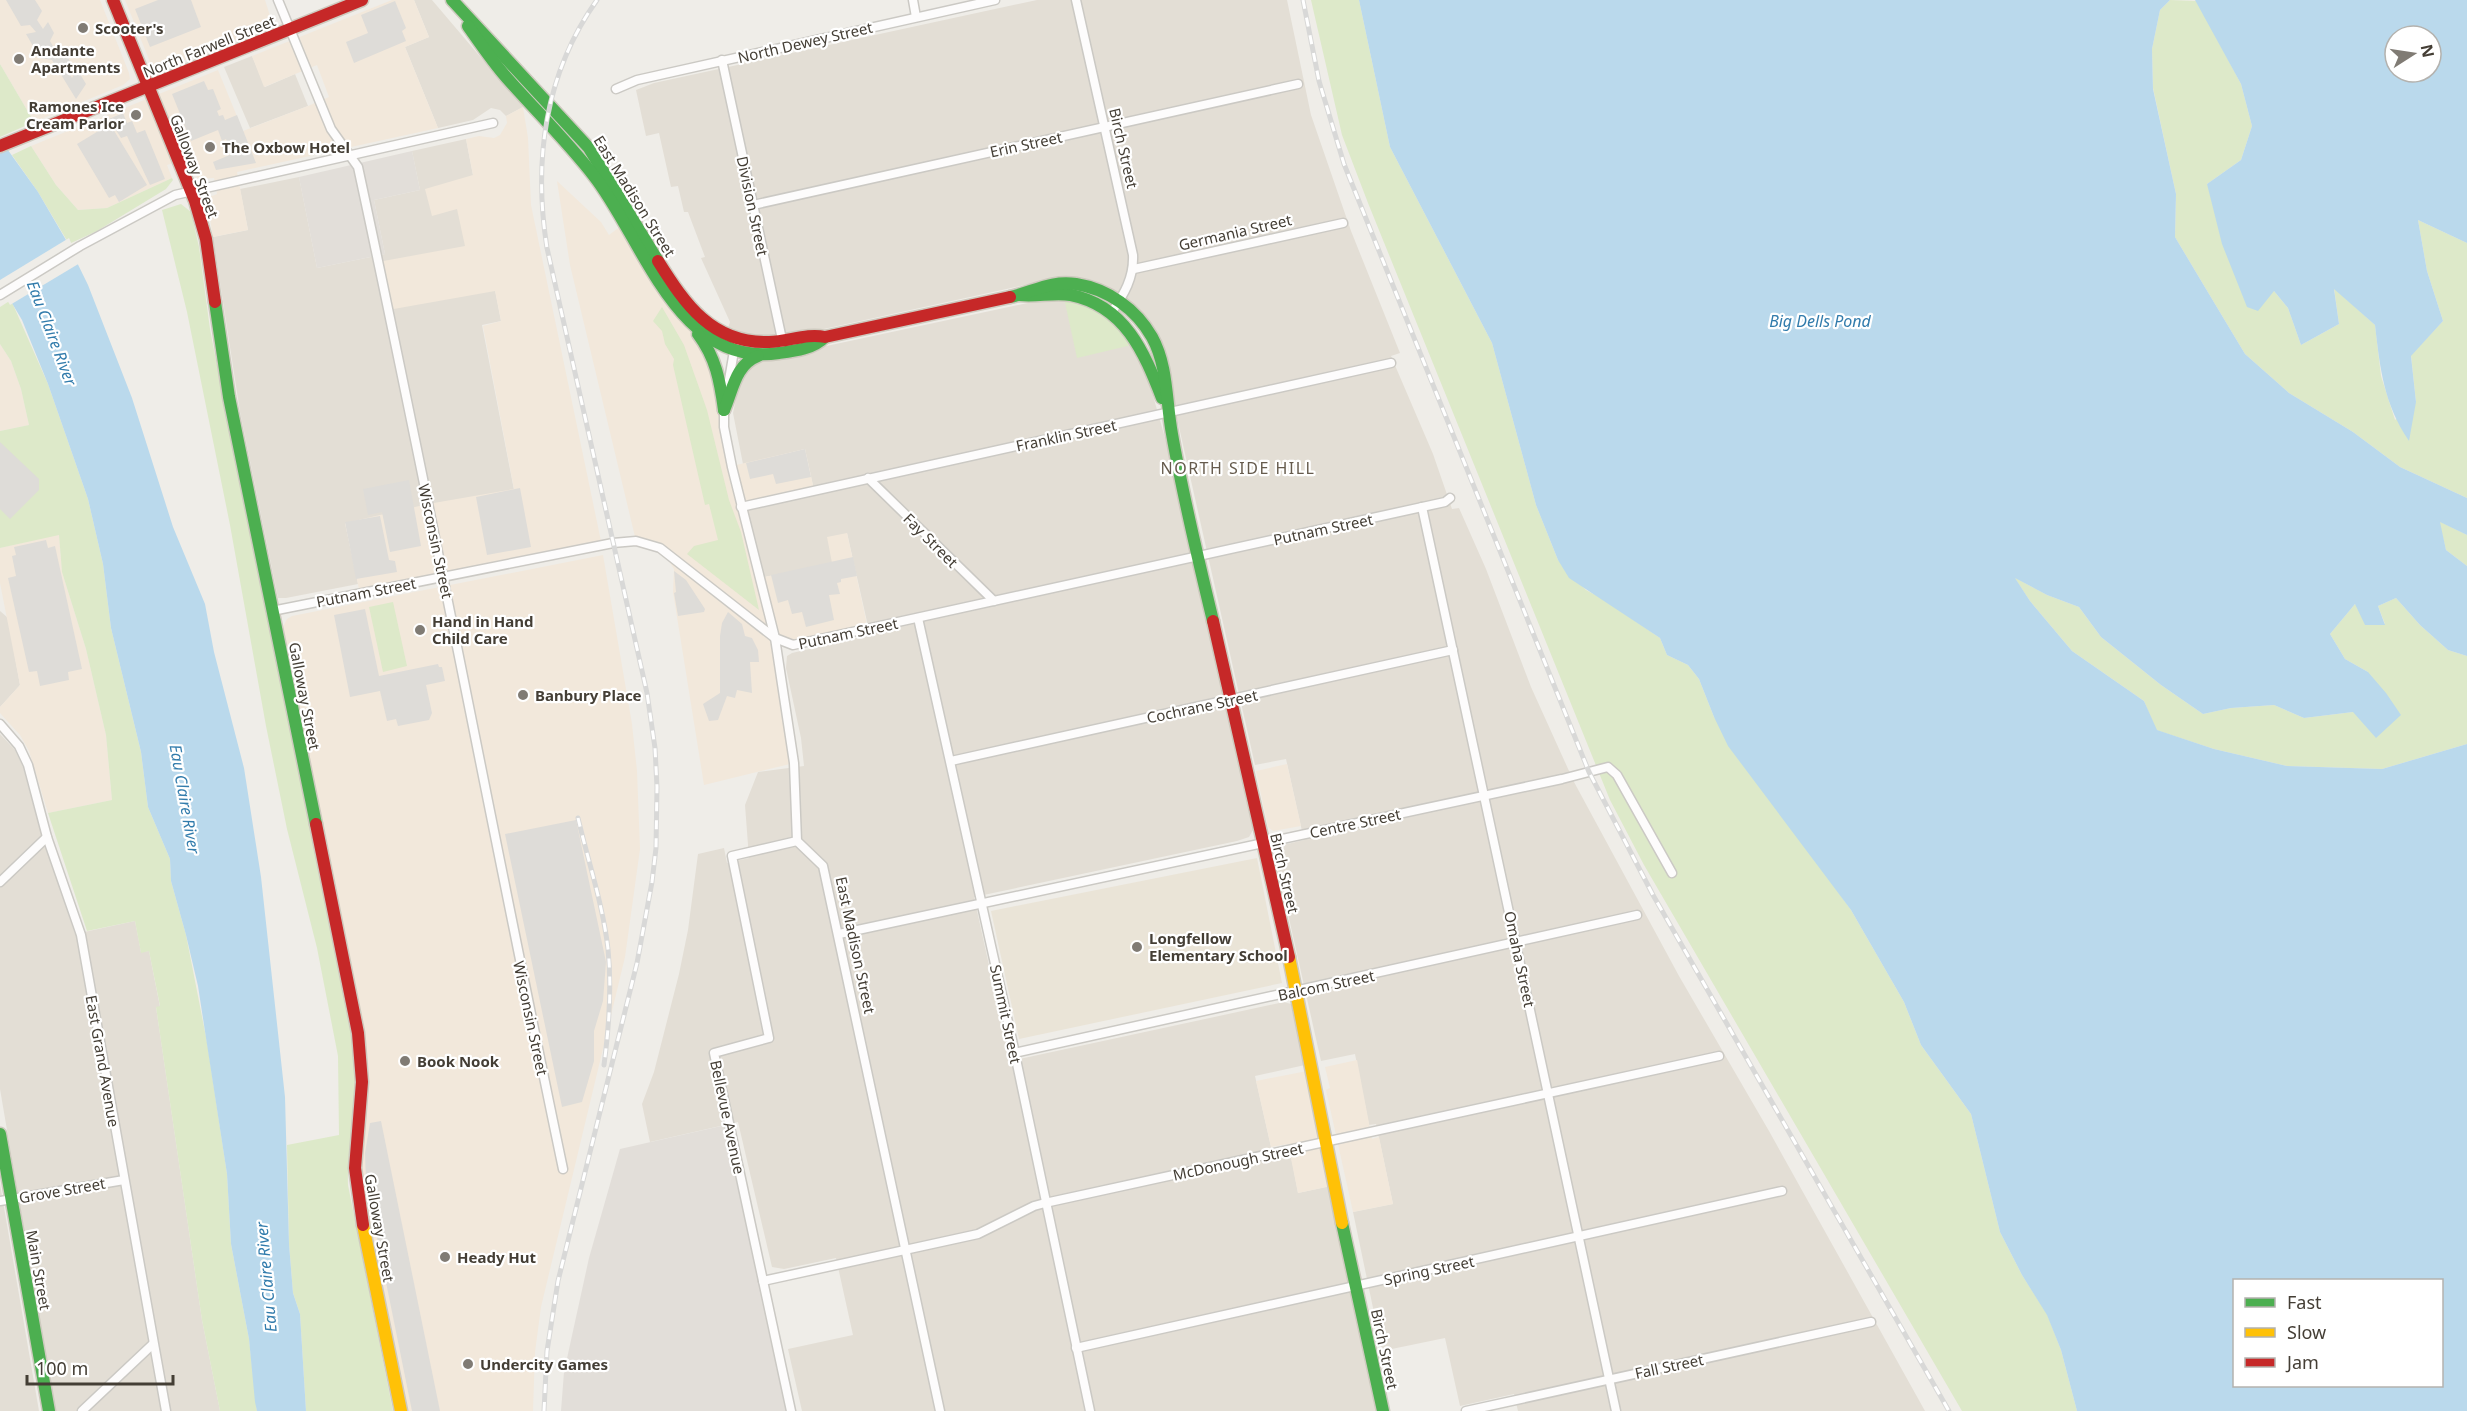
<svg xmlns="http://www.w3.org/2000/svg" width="2467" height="1411" font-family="'Noto Sans',sans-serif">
<rect width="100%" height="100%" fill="#efede8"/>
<g fill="#e3ded5">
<polygon points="414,0 432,0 523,107 506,116 500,110 491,108 473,120 438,128 405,47 429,37"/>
<polygon points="1037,0 1287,0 1311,115 1351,231 1400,353 1391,356 1433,454 1452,509 1459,508 1486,569 1531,687 1574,782 1679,976 1769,1131 1925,1411 1518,1411 1514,1394 1460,1406 1445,1338 1382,1351 1353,1212 1393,1204 1376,1124 1369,1125 1355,1054 1321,1061 1275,856 1279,846 1304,840 1286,759 1255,765 1161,347 1106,288 1043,281 801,334 766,339 727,331 730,322 701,258 705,257 688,212 684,212 678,186 671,187 659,133 646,136 636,90 654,83"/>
<polygon points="252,56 265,87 295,74 308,106 250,128 224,67"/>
<polygon points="466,139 501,321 482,325 514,490 345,523 358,584 286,598 278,598 240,412 213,237 248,230 240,189 299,177 317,268 385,254 374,200 420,190 412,151"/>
<polygon points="1051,298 1064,298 1136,344 1142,357 1169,452 1253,830 1249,837 1237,841 974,897 1010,1061 1284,1002 1291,1004 1305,1065 1255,1076 1271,1147 1274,1160 1291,1156 1298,1193 1331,1186 1379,1411 802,1411 788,1349 853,1335 836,1258 784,1269 772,1267 738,1122 650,1142 642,1104 654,1072 679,974 688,930 698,854 724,848 727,863 749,858 745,805 758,772 804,766 801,738 786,668 787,656 792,653 870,635 847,533 833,563 760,578 741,507 814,490 805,449 743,464 733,413 741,374 751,362"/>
<polygon points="0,611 8,618 20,685 0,707"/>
<polygon points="0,734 15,750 23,767 39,826 75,934 135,921 141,952 149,951 160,1007 156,1007 202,1320 220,1411 55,1411 0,1089"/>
<polygon points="0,1184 39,1411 0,1411"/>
</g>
<g fill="#f2e8db">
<polygon points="0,0 100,0 129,73 130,79 123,85 34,122 0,64"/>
<polygon points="125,0 265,0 272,22 269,26 159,70 152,67"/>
<polygon points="392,0 414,0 429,37 405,47 438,128 237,172 248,230 213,237 207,200 207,198 217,194 214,178 198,179 188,158 167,165 172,178 107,208 78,210 56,185 31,146 218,70 243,131 308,106 329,97 317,65 264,87 252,56"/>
<polygon points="523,107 528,138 531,205 602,546 360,594 345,523 428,504 514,489 483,326 501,321 495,291 388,310 378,262 465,246 457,209 432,216 425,189 473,175 466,139 479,136 494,138 500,135 507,123 506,116"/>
<polygon points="557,181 601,222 609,235 625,223 708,347 732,466 805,449 814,490 742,507 760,578 832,563 827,537 847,533 868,629 793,645 775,638 794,763 704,785 673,592 674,569 660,548 636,541 570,265"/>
<polygon points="0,344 11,361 21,389 29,425 0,431"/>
<polygon points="59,534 62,572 86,649 106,735 112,800 48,813 29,751 20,735 0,713 0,707 20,685 0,583 0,548"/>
<polygon points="603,555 632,724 637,771 640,849 625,957 541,1307 535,1352 533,1411 407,1411 363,1194 361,1160 369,1071 365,1039 283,627 287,619 292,616"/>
<polygon points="1287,764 1301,826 1273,831 1268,827 1256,771"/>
<polygon points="1357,1060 1372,1139 1379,1137 1393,1204 1353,1212 1326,1090 1330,1088 1325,1067"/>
<polygon points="1307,1071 1331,1186 1298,1193 1288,1144 1271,1147 1256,1081"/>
</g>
<g fill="#e2ded9">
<polygon points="412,151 420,190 374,200 385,254 317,268 299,177"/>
<polygon points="730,1124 791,1411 561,1411 564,1372 589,1258 620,1149"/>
</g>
<polygon fill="#eae4d7" points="1257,858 1282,983 1019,1039 991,911"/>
<g fill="#dde9c9">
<polygon points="1311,0 1359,0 1390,147 1492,343 1536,505 1558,560 1586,590 1603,599 1660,638 1667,655 1688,665 1699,679 1714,717 1851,910 1904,1002 1921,1045 1971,1114 2000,1232 2022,1275 2047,1314 2061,1350 2077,1411 1962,1411 1644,865 1610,800 1368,203 1342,135"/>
<polygon points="2170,0 2197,1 2241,84 2252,126 2241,160 2207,184 2274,291 2288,308 2301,345 2339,324 2334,288 2375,325 2381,376 2395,420 2416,402 2411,355 2443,321 2427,271 2418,220 2467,243 2467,498 2400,467 2353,432 2289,393 2245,354 2206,289 2175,237 2176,194 2153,88 2152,49 2160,10"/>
<polygon points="0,64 34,122 0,137"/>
<polygon points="31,146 56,185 78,210 107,208 172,178 173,180 166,189 97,231 69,244 38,192 12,155"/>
<path d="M 181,204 L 191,212 L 199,247 L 210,329 L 230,433 L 352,1033 C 354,1054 357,1074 356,1095 C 353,1126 347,1155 348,1185 L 393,1411 L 306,1411 L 300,1314 L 293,1293 L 289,1244 L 287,1145 L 339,1135 L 338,1056 L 317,948 L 287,829 L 266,726 L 230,525 L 187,312 L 162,210 Z"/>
<path d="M 1064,298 C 1099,306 1112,318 1136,344 L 1077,358 Z"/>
<polygon points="11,300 48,384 88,499 103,564 111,628 141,752 148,807 170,859 171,881 186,935 207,1042 227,1174 231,1244 249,1339 257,1411 220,1411 202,1320 156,1007 160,1006 149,951 141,953 135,921 87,931 48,813 112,800 106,735 86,649 62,572 59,535 0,548 0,431 29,425 21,389 11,361 0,344 0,307"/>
<polygon points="662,307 684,345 707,410 729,500 741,532 759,610 687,554 694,546 718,540 709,504 705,505 673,365 674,359 665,344 662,331 653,321"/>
<polygon points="2439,521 2467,535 2467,566 2446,550"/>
<polygon points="2014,577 2047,595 2079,607 2101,637 2161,685 2203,714 2231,708 2274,705 2304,718 2353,712 2368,672 2345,659 2330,634 2355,604 2385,624 2378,606 2396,598 2420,625 2448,650 2467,656 2467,744 2382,769 2287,766 2214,749 2156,730 2144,701 2072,651 2030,601"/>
<polygon points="393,602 407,666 383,672 369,607"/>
</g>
<g fill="#dedcd8">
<polygon points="6,0 35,0 42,11 37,20 43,29 48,22 54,33 50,41 56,51 60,45 62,47 71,63 67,70 72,78 77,69 86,84 76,99 52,60 40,58 26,34 36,32 30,25 21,26"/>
<polygon points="158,0 191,0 201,27 150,47 135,9"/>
<polygon points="395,1 406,28 402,31 406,41 354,63 346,42 368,33 361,15"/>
<polygon points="204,81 208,90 213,89 221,109 217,111 219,116 223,115 225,120 237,115 256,163 216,170 213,162 232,154 226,139 222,141 218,130 191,141 172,94"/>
<polygon points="123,113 127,123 132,121 137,133 145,130 165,179 150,185 127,136 121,138 109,119"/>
<polygon points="110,124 147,185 119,202 115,195 109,198 77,144"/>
<polygon points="0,442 39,479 39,490 10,519 0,509"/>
<polygon points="805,449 811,477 776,484 773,474 750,479 746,463"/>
<polygon points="409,480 421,546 390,552 382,512 368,515 363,489"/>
<polygon points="520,488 531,547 487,555 476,497"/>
<polygon points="380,516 389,560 395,561 397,572 356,579 345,522"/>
<polygon points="46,540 48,548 55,546 82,669 68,672 69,680 40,686 37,671 29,672 8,578 16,576 12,556 16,555 14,547"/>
<polygon points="853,557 857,576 841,579 841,582 837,583 840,594 829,595 834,620 806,627 802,612 792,614 788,600 778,603 771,575"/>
<polygon points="674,571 686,580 705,609 704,612 678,616 674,593 676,592"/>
<polygon points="365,609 379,676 438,664 439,667 442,667 445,681 426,685 432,713 429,720 398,726 396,719 387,721 380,691 350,697 334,615"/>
<polygon points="728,612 742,624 745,636 752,638 758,650 759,662 750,662 752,693 737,690 735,698 727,696 718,720 709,721 703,704 720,693 720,636 722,623"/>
<polygon points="576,820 606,962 603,1001 594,1031 594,1061 582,1102 562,1107 505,834"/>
<polygon points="381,1121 440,1411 412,1411 366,1183 365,1153 370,1123"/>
</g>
<g fill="#bad9ec" fill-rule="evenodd">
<path d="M 1359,0 L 2170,0 L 2160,10 L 2152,49 L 2153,89 L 2176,194 L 2175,237 L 2206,289 L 2245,354 L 2289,393 L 2353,432 L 2400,467 L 2467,498 L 2467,535 L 2440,522 L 2446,550 L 2467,566 L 2467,656 L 2448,650 L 2420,625 L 2396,598 L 2378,606 L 2385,625 L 2365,625 L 2355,604 L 2330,634 L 2345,659 L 2368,672 L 2386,693 L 2401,715 L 2376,738 L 2353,712 L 2304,718 L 2274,705 L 2231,708 L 2203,714 L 2161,685 L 2101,637 L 2079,607 L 2047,595 L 2015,578 L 2030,601 L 2072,651 L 2144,701 L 2157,730 L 2214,749 L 2287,766 L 2382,769 L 2467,744 L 2467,1411 L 2077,1411 L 2061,1350 L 2047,1315 L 2022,1275 L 2000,1232 L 1971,1114 L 1921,1045 L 1904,1002 L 1851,910 L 1728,746 L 1714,717 L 1699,679 L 1688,665 L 1667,655 L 1660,638 L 1569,578 L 1558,560 L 1536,505 L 1492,343 L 1390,147 ZM 2442,1280 L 2442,1386 L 2234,1386 L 2234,1280 Z"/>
<path d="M 2195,0 L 2467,0 L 2467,243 L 2418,220 L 2427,271 L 2443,321 L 2411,356 L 2416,402 L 2409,441 C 2384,404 2380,369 2375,325 L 2334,289 L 2339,324 L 2301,345 L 2288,308 L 2274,291 L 2258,311 L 2247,307 L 2222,244 L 2207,184 L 2241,160 L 2252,126 L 2241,84 ZM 2395,36 L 2431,36 L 2431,72 L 2395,72 Z"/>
<polygon points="0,139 38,192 66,240 88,285 132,398 173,527 205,604 214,652 244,768 261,877 285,1097 289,1244 293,1293 300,1314 306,1411 257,1411 255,1402 249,1339 231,1244 227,1174 198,986 186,935 171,881 170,859 148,807 141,752 111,628 103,564 88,499 48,384 22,320 0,283"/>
</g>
<polygon fill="#efede8" points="69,238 80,263 10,305 0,288 0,280"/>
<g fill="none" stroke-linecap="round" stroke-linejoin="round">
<defs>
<g id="street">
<path d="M 278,0 L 331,129 L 358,167 C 430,500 493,835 563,1169"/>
<polyline points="913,0 916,17"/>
<path d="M 1076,0 L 1133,255 C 1134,278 1124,294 1112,312"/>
<polyline points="722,60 783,344"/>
<polyline points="616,89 637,80 995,0"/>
<polyline points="753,205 1298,84"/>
<polyline points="1134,269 1343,223"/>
<polyline points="0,295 80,246 175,195 493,123"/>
<polyline points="728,386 735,345"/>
<polyline points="724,407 724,427 732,467 775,638 794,763 797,841 823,866 940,1411"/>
<polyline points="868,478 994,601"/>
<polyline points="741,507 1391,363"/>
<polyline points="1422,507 1616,1411"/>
<polyline points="272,611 613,543 636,541 660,548 775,638 793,645 1445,502 1450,498"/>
<polyline points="918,618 1012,1040 1090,1411"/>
<polyline points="0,724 19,746 28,765 47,837 81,935 166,1411"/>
<polyline points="951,761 1453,650"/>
<polyline points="0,882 47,837"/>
<polyline points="839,934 1562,779 1608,767 1617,775 1672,873"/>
<polyline points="1014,1053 1637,915"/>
<polyline points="0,1201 124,1180"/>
<polyline points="763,1281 978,1234 1034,1206 1045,1203 1719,1056"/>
<polyline points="1076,1348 1782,1191"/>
<polyline points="82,1411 153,1344"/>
<polyline points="791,1411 714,1053 769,1038 732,856 797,841"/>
<polyline points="1466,1411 1871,1322"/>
</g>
<g id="fast">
<polyline points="452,0 589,148 658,261"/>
<path d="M 468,26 C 480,43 492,61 506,77 C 535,110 567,141 594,176 C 643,238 678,369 779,353 C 795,351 813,349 825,337"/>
<path d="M 1020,295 C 1037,297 1054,292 1071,295 C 1125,306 1144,352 1162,398"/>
<path d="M 1010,297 C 1033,292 1051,280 1076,284 C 1108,289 1136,309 1152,337 C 1168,366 1166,402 1172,434 C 1183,497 1198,559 1213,621"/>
<polyline points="215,302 229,397 316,824"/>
<path d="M 698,334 C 716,358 720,381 724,410"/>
<path d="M 724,410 C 733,390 735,365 758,356"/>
<polyline points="0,1134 49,1411"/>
<polyline points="1342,1223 1383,1411"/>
</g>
<g id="slow">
<polyline points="1289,957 1342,1223"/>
<polyline points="363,1225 401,1411"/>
</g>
<g id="jam">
<polyline points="113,0 195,201 206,239 215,302"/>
<polyline points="0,146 362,0"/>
<path d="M 658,261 C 685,304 712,344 769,342 C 788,342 806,333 825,337 L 1010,297"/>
<polyline points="1213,621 1289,957"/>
<polyline points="316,824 358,1033 362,1082 355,1168 363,1225"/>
</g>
</defs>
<use href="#street" stroke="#cbc9c4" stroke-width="11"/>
<use href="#fast" stroke="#cecabf" stroke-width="15"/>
<use href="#slow" stroke="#cecabf" stroke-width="15"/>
<use href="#jam" stroke="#cecabf" stroke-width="15"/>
<use href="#street" stroke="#fdfcfc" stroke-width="8"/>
<use href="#fast" stroke="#4caf50" stroke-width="12"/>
<use href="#slow" stroke="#ffc107" stroke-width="12"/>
<use href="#jam" stroke="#c62828" stroke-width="12"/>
<defs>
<g id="rail">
<polyline points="1303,0 1319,81 1344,164 1589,772 1653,895 1949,1411"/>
<path d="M 578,818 C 588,861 603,905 608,949 C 612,988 609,1027 604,1065"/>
<path d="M 544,1411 L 547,1351 L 558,1281 L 637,963 L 652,882 L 656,848 L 657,787 L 655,748 L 647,693 L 547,248 C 533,160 545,73 597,0"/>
</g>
</defs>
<use href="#rail" stroke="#d8d8d7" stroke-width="5"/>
<use href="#rail" stroke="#fff" stroke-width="3" stroke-dasharray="9" stroke-linecap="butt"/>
</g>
<g fill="#807b74" stroke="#fff" stroke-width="2">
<circle cx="83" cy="28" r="6"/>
<circle cx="19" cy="59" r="6"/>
<circle cx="136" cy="115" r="6"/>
<circle cx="210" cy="147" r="6"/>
<circle cx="420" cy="630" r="6"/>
<circle cx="523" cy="695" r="6"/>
<circle cx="1137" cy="947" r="6"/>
<circle cx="405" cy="1061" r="6"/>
<circle cx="445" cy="1257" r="6"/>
<circle cx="468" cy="1364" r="6"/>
</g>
<g text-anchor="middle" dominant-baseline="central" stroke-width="4.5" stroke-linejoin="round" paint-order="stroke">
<g font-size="15" font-weight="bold" fill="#443e35" stroke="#fff" text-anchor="start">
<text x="95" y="28">Scooter's</text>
<text x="31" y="50">Andante<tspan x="31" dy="17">Apartments</tspan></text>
<text x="124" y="106" text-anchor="end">Ramones Ice<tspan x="124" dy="17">Cream Parlor</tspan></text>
<text x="222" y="147">The Oxbow Hotel</text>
<text x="432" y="621">Hand in Hand<tspan x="432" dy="17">Child Care</tspan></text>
<text x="535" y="695">Banbury Place</text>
<text x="1149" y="938">Longfellow<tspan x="1149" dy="17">Elementary School</tspan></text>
<text x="417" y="1061">Book Nook</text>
<text x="457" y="1257">Heady Hut</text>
<text x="480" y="1364">Undercity Games</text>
</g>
<g font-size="15" fill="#443e35" stroke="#fff">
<text transform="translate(805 42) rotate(-13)">North Dewey Street</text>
<text transform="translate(209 46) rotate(-22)">North Farwell Street</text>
<text transform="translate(1026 144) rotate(-12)">Erin Street</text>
<text transform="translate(1124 148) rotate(77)">Birch Street</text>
<text transform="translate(195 166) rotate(69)">Galloway Street</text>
<text transform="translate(635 196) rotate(58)">East Madison Street</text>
<text transform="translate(753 206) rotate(78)">Division Street</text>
<text transform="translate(1235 232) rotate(-13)">Germania Street</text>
<text transform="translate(1066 435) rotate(-12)">Franklin Street</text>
<text transform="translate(1323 529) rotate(-12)">Putnam Street</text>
<text transform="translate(931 540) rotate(45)">Fay Street</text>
<text transform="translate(436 541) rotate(78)">Wisconsin Street</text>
<text transform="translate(366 592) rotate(-11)">Putnam Street</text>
<text transform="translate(848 633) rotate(-12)">Putnam Street</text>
<text transform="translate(305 696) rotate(79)">Galloway Street</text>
<text transform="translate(1202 706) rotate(-12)">Cochrane Street</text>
<text transform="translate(1355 823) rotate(-12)">Centre Street</text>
<text transform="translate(1285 873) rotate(77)">Birch Street</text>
<text transform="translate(856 945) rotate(78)">East Madison Street</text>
<text transform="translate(1520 959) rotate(78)">Omaha Street</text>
<text transform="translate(1326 985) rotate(-12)">Balcom Street</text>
<text transform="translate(1006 1014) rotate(78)">Summit Street</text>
<text transform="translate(531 1018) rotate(78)">Wisconsin Street</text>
<text transform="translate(103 1061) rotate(80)">East Grand Avenue</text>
<text transform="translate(728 1117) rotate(78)">Bellevue Avenue</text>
<text transform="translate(1238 1161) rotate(-12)">McDonough Street</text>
<text transform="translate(62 1190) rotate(-10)">Grove Street</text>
<text transform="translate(380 1228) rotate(80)">Galloway Street</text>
<text transform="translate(39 1270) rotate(80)">Main Street</text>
<text transform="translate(1429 1270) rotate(-12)">Spring Street</text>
<text transform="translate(1385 1349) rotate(78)">Birch Street</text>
<text transform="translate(1669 1366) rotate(-12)">Fall Street</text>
</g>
<g font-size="16" font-style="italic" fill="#327cac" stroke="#fff">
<text x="1820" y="321">Big Dells Pond</text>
<text transform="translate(52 333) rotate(69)">Eau Claire River</text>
<text transform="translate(185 799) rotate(80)">Eau Claire River</text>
<text transform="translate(266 1277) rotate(-95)">Eau Claire River</text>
</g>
<g font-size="16" letter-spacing="1.5" fill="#665b4d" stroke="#fff">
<text x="1238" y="468">NORTH SIDE HILL</text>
</g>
</g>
<rect x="2233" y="1279" width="210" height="108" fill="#ffffff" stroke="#b4b2ae" stroke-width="1.5"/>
<rect x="2245" y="1298" width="30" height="9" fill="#4caf50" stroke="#b4b2ae" stroke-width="1.5"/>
<text x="2287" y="1309" font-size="18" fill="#443e35">Fast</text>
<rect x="2245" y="1328" width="30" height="9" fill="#ffc107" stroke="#b4b2ae" stroke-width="1.5"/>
<text x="2287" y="1339" font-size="18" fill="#443e35">Slow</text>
<rect x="2245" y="1358" width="30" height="9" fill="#c62828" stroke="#b4b2ae" stroke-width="1.5"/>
<text x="2287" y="1369" font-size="18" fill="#443e35">Jam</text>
<g transform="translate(2413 54) rotate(78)"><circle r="28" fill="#ffffff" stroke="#b4b2ae" stroke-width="1.5"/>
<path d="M0-4.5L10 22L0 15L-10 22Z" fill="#807b74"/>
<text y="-9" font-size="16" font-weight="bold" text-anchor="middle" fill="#443e35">N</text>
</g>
<path d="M27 1375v9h146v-9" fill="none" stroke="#443e35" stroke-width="3"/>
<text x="36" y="1375" font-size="18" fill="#443e35" stroke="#ffffff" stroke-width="4.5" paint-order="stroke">100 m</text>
</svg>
